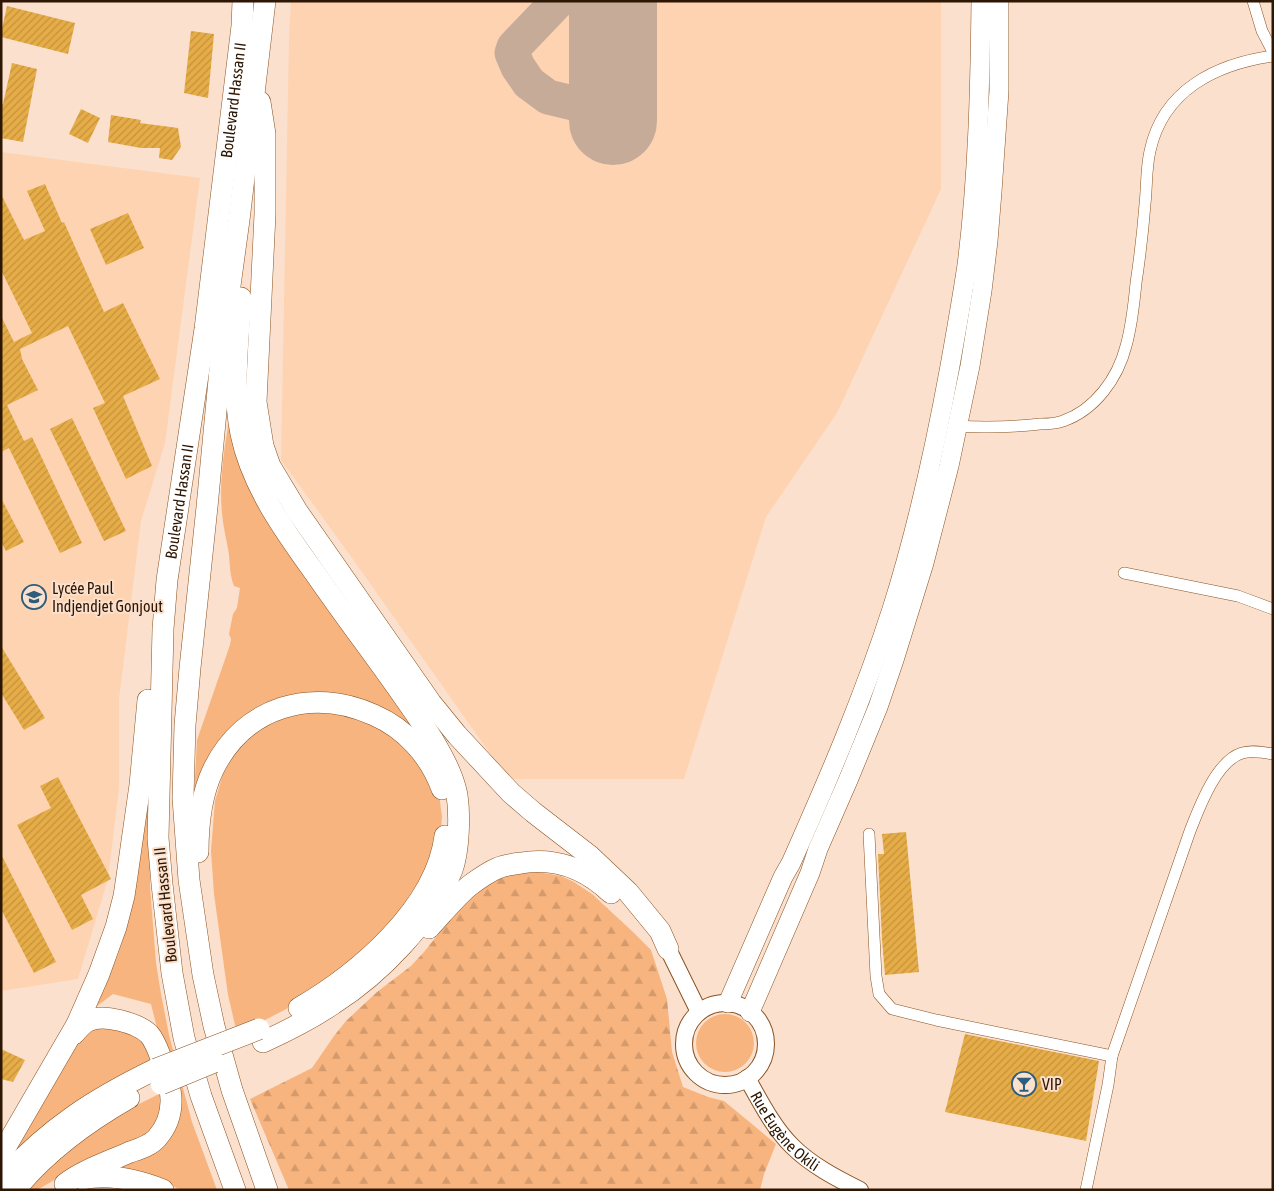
<svg xmlns="http://www.w3.org/2000/svg" width="1274" height="1191" font-family="'Asap Condensed',sans-serif">
<defs>
<pattern id="forest-firs" width="22" height="20" patternUnits="userSpaceOnUse" patternTransform="scale(1.25)"><rect width="22" height="20" fill="#f7b47e"/><path d="M5 1l3.5 6h-7zM16 11l3.5 6h-7z" fill="#d49a6b"/></pattern>
<pattern id="building-hatch" width="6" height="6" patternUnits="userSpaceOnUse" patternTransform="scale(1.25)"><rect width="6" height="6" fill="#e5ac47"/><path d="M-1 1l2-2M0 6l6-6M5 7l2-2" fill="none" stroke="#c5933c"/></pattern>
</defs>
<rect width="100%" height="100%" fill="#fbe0cd"/>
<g fill="#fed3b2">
<polygon points="291,1 941,1 941,189 837,413 766,517 684,779 508,779 352,558 281,460 289,38"/>
<polygon points="1,152 200,178 165,443 141,521 119,699 119,788 108,879 78,979 1,991"/>
</g>
<g fill="#f7b47e">
<path d="M 229,420 L 423,737 L 348,696 L 324,692 L 303,693 L 285,699 L 194,798 L 197,740 L 230,645 L 231,639 L 229,634 L 233,614 L 237,608 L 240,588 L 234,586 C 230,576 230,566 229,555 C 227,541 223,527 222,513 C 219,482 224,451 229,420 Z"/>
<polygon points="325,708 393,728 439,794 442,817 440,840 434,858 384,934 294,1005 265,1020 236,1029 228,995 214,894 211,851 215,801 223,774 236,751 254,735 269,722"/>
<path d="M 150,783 L 150,887 L 156,963 L 161,994 L 169,1035 L 192,1122 L 217,1190 L 181,1190 L 149,1175 L 108,1169 L 166,1136 L 157,1028 L 151,1004 L 113,994 L 93,1009 C 104,985 118,960 124,935 C 138,885 143,833 150,783 Z"/>
<circle cx="725" cy="1043" r="29"/>
<polygon points="86,1027 130,1029 158,1059 1,1170"/>
<polygon points="165,1091 166,1101 153,1133 68,1172 37,1190 27,1190 68,1150 127,1110"/>
</g>
<polygon fill="url(#forest-firs)" points="538,872 561,876 574,882 592,894 633,932 651,950 667,999 672,1052 683,1087 708,1097 724,1101 776,1144 764,1174 760,1190 289,1190 250,1099 312,1068 334,1036 346,1021 377,992 411,966 424,952 436,937 470,898 494,880 507,876 520,873"/>
<g fill="none" stroke-linecap="round" stroke-linejoin="round">
<polyline stroke="#c6ac98" stroke-width="35" points="558,1 514,47 512,53 518,67 529,83 548,97 573,103 596,100 613,89 627,74 636,51 638,31 632,14 624,1"/>
<polyline stroke="#c6ac98" stroke-width="88" points="613,121 613,1"/>
</g>
<g fill="url(#building-hatch)">
<polygon points="7,6 75,23 68,54 1,37 1,33"/>
<polygon points="191,31 214,34 208,98 184,93"/>
<polygon points="12,63 37,69 23,142 1,138 1,104 3,104"/>
<polygon points="81,109 100,118 88,143 69,134"/>
<polygon points="111,115 141,120 140,123 178,128 181,147 172,160 159,158 160,148 141,148 108,142"/>
<polygon points="45,184 62,223 64,222 104,312 123,303 160,379 123,396 152,466 126,479 93,408 105,403 68,326 20,349 22,359 38,390 7,405 24,441 32,437 82,543 60,553 9,448 1,452 1,316 14,342 32,333 1,270 1,194 24,240 45,231 27,191"/>
<polygon points="128,213 144,248 106,265 90,229"/>
<polygon points="72,418 126,531 104,541 50,429"/>
<polygon points="1,498 24,542 6,551 1,542"/>
<polygon points="1,646 45,718 24,730 1,693"/>
<polygon points="58,777 111,879 81,895 93,919 72,930 17,825 51,808 40,786"/>
<polygon points="906,832 919,972 885,975 882,939 878,854 884,854 882,834"/>
<polygon points="1,854 56,962 34,973 1,909"/>
<polygon points="965,1034 1099,1061 1086,1141 945,1112"/>
<polygon points="1,1049 25,1060 13,1082 1,1079"/>
</g>
<g fill="none" stroke-linecap="round" stroke-linejoin="round">
<defs>
<g id="street">
<polyline points="1253,1 1262,31 1273,52"/>
<path d="M 957,426 C 985,428 1013,427 1040,424 C 1048,424 1056,424 1063,421 C 1095,410 1118,378 1126,346 C 1132,325 1134,304 1136,283 C 1140,256 1143,230 1145,204 C 1147,186 1146,168 1150,151 C 1163,90 1216,64 1273,56"/>
<polyline points="1124,573 1238,596 1273,609"/>
<polyline points="869,834 876,976 879,994 892,1009 936,1020 1112,1056"/>
<path d="M 1086,1190 L 1108,1085 L 1112,1056 L 1190,831 C 1199,808 1216,761 1242,753 C 1252,750 1263,752 1273,754"/>
</g>
<g id="secondary">
<polyline points="668,949 699,1012"/>
<circle cx="725" cy="1044" r="41"/>
<path id="s1" d="M 747,1078 C 760,1101 773,1127 792,1146 C 811,1165 836,1178 860,1190"/>
</g>
<g id="primary">
<path d="M 728,1003 L 783,877 L 791,863 C 828,780 864,696 892,609 C 917,530 935,448 950,366 C 956,332 962,299 967,265 C 978,177 980,89 981,1"/>
<polyline points="750,1012 810,873 818,849 849,778 878,707 894,660 924,563 949,466 970,366 982,291 988,241 992,192 999,91 999,1"/>
</g>
<g id="highway">
<polyline points="265,1 239,220 223,337 207,507 190,668 185,725 183,798 189,880 203,975 214,1026 232,1090 267,1190"/>
<polyline points="260,102 265,134 265,214 256,402 263,446 270,466 297,511 431,703 457,735 511,793 533,812 590,856 628,892 660,931 668,949"/>
<path d="M 241,298 C 238,342 232,390 241,434 C 252,487 286,533 317,576 C 355,631 397,684 433,740 C 443,757 453,775 457,795 C 460,815 459,851 452,870 C 431,922 380,974 333,1004 C 311,1019 287,1031 263,1042"/>
<path d="M 198,852 C 198,824 201,795 213,770 C 244,706 312,687 374,715 C 406,729 430,756 442,789"/>
<path d="M 429,928 C 442,914 455,898 469,886 C 477,880 488,872 498,868 C 505,865 513,864 521,863 C 555,857 586,869 611,893"/>
<path d="M 299,1008 C 358,974 436,908 445,836"/>
<polyline points="1,1155 77,1024 99,974 116,927 124,896 127,876 140,785 148,700"/>
<path d="M 82,1179 C 109,1173 138,1180 163,1190"/>
<path d="M 1,1181 C 47,1129 94,1099 156,1069"/>
<path d="M 65,1184 C 83,1170 108,1162 130,1152 C 139,1149 150,1146 157,1138 C 179,1113 171,1086 161,1058 C 158,1050 155,1041 149,1034 C 137,1023 103,1013 88,1021 C 82,1024 78,1029 74,1034"/>
<path d="M 15,1190 C 46,1152 87,1122 129,1098"/>
<path id="s2" d="M 235,1190 L 201,1096 L 184,1038 L 172,973 L 162,884 L 158,838 L 163,629 L 167,580 L 205,329 L 242,26 L 243,1"/>
</g>
</defs>
<use href="#street" stroke="#8a5220" stroke-width="12"/>
<use href="#secondary" stroke="#8a5220" stroke-width="18"/>
<use href="#primary" stroke="#8a5220" stroke-width="20"/>
<use href="#highway" stroke="#8a5220" stroke-width="22"/>
<use href="#street" stroke="#fff" stroke-width="11"/>
<use href="#secondary" stroke="#fff" stroke-width="16"/>
<use href="#primary" stroke="#fff" stroke-width="19"/>
<use href="#highway" stroke="#fff" stroke-width="21"/>
<defs>
<g id="highway-bridge">
<polyline points="156,1069 259,1029"/>
<polyline points="161,1084 214,1062"/>
</g>
</defs>
<use href="#highway-bridge" stroke="#8a5220" stroke-width="22" stroke-linecap="butt"/>
<use href="#highway-bridge" stroke="#fff" stroke-width="21"/>
</g>
<defs>
<symbol id="school-ring" viewBox="-11 -11 22 22"><circle r="9.5" fill="#fbe0cd" stroke="#2d5d7c" stroke-width="1.5"/><path d="M0-5L7-2L0 1L-7-2ZM-4 1L0 2.5L4 1V4Q0 6-4 4Z" fill="#2d5d7c"/></symbol>
<symbol id="bar-ring" viewBox="-11 -11 22 22"><circle r="9.5" fill="#fbe0cd" stroke="#2d5d7c" stroke-width="1.5"/><path d="M-6-5H6L.8 .8V4.5H3.5V6h-7V4.5H-.8V.8Z" fill="#2d5d7c"/></symbol>
</defs>
<g fill-rule="evenodd">
<use href="#school-ring" x="20" y="583" width="28" height="28"/>
<use href="#bar-ring" x="1010" y="1070" width="28" height="28"/>
</g>
<g text-anchor="middle" dominant-baseline="central" stroke-width="4" stroke-linejoin="round" paint-order="stroke">
<g font-size="16" fill="#2d1603" stroke="#fbe0cd">
<text stroke="none"><textPath href="#s2" startOffset="1105">Boulevard Hassan II</textPath></text>
<text stroke="none"><textPath href="#s2" startOffset="700">Boulevard Hassan II</textPath></text>
<text transform="translate(165 905) rotate(-96)">Boulevard Hassan II</text>
<text stroke="none"><textPath href="#s1" startOffset="66">Rue Eugène Okili</textPath></text>
</g>
<g font-size="16" fill="#2d1603" stroke="#fbe0cd" text-anchor="start">
<text x="52" y="588">Lycée Paul<tspan x="52" dy="18">Indjendjet Gonjout</tspan></text>
<text x="1042" y="1084">VIP</text>
</g>
</g>
<rect width="1274" height="1191" fill="none" stroke="#2d1603" stroke-width="5"/>
</svg>
